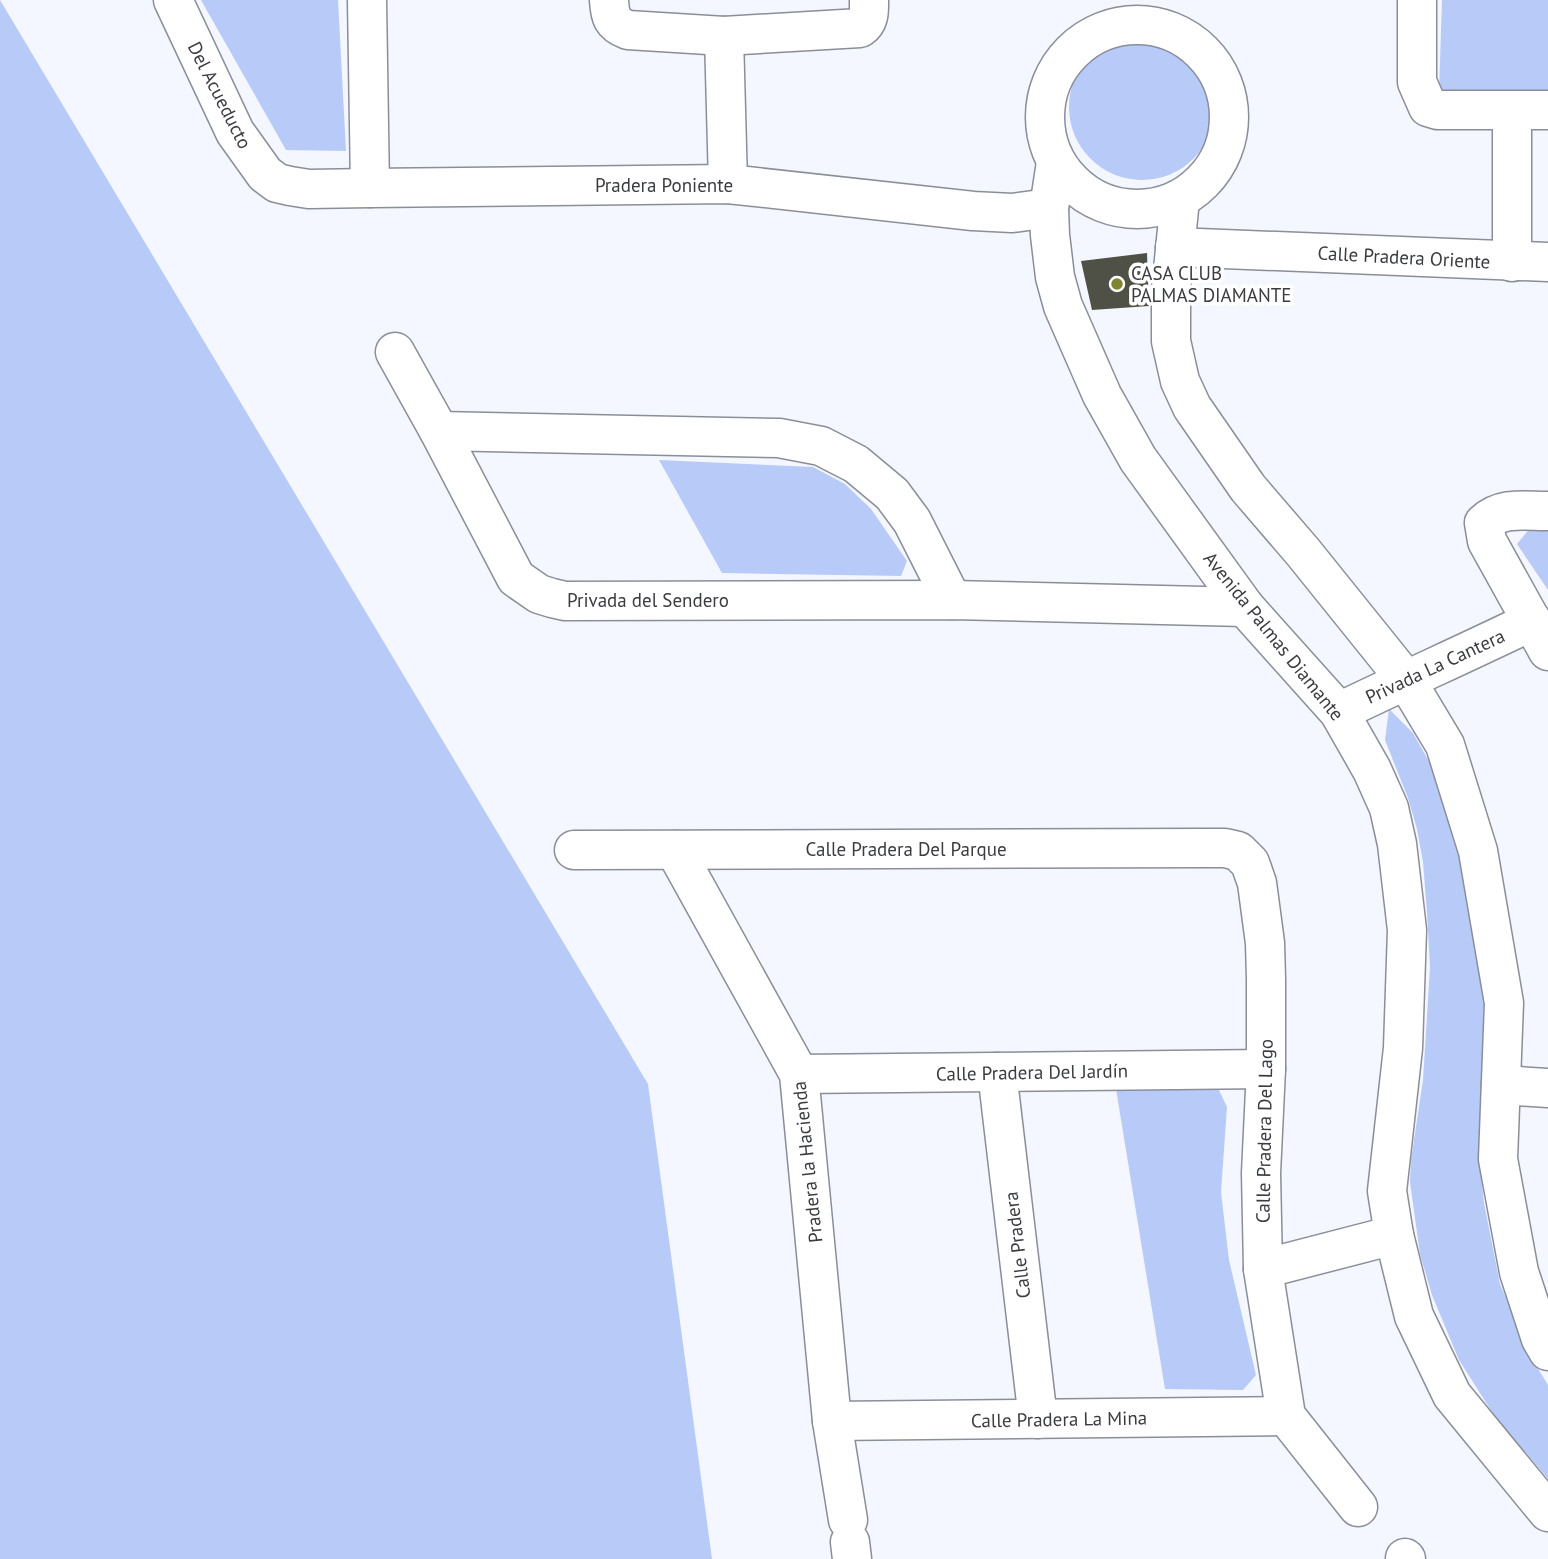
<svg xmlns="http://www.w3.org/2000/svg" width="1548" height="1559" font-family="'PT Sans',sans-serif">
<rect width="100%" height="100%" fill="#f4f7ff"/>
<g fill="#b8caf7">
<polygon points="0,0 648,1084 712,1559 0,1559"/>
<polygon points="201,0 338,0 346,151 286,150"/>
<polygon points="1442,0 1548,0 1548,93 1439,92"/>
<circle cx="1142" cy="107" r="73"/>
<polygon points="659,460 813,467 845,484 871,509 907,561 901,576 722,573"/>
<polygon points="1535,522 1548,523 1548,590 1517,544"/>
<polygon points="1389,709 1413,733 1435,772 1463,851 1486,1001 1484,1077 1480,1110 1480,1166 1484,1203 1500,1284 1534,1362 1548,1385 1548,1479 1494,1415 1459,1360 1432,1295 1420,1254 1410,1182 1411,1160 1423,1080 1430,967 1427,913 1423,862 1417,829 1408,798 1385,740"/>
<polygon points="1218,1088 1227,1107 1221,1192 1229,1260 1256,1375 1243,1390 1165,1389 1116,1089"/>
</g>
<polygon fill="#505146" points="1147,253 1149,306 1092,310 1081,261"/>
<g fill="none" stroke-linecap="round" stroke-linejoin="round">
<defs>
<g id="minor">
<polyline points="173,0 235,132 265,174 277,183 290,186 309,189 370,188 728,184 973,211 1012,213 1049,208"/>
<polyline points="367,0 370,188"/>
<path d="M 609,0 C 610,17 612,24 628,30 L 724,36 L 860,28 C 870,21 869,11 869,0"/>
<polyline points="1417,0 1417,82 1428,107 1438,110 1548,110"/>
<circle cx="1137" cy="117" r="92"/>
<polyline points="724,36 728,184"/>
<polyline points="1512,111 1512,262"/>
<polyline points="1056,162 1049,208 1050,235 1055,277 1063,306 1102,395 1138,459 1245,607 1339,712 1372,770 1389,808 1397,844 1407,930 1403,1048 1387,1191 1394,1235 1414,1316 1452,1395 1548,1512"/>
<polyline points="1180,199 1171,290 1171,341 1180,381 1192,407 1248,488 1303,552 1406,680 1445,745 1478,851 1504,1003 1498,1159 1519,1272 1541,1339 1548,1351"/>
<polyline points="1175,247 1548,262"/>
<polyline points="395,352 439,431 516,578 539,594 552,598 565,601 952,600 1245,607"/>
<polyline points="439,431 779,438 821,446 856,464 892,494 912,521 952,600"/>
<path d="M 1548,511 C 1526,511 1502,506 1484,523 L 1487,541 L 1548,651"/>
<path d="M 1339,712 C 1403,681 1468,652 1532,621"/>
<polyline points="574,850 1207,848 1225,848 1238,851 1250,863 1257,883 1265,943 1266,979 1266,1069 1261,1173 1263,1269 1286,1416 1358,1507"/>
<polyline points="675,850 799,1074 832,1421 848,1520"/>
<polyline points="997,1072 1038,1419"/>
<polyline points="799,1074 1266,1069"/>
<polyline points="1501,1085 1548,1088"/>
<polyline points="1263,1269 1394,1235"/>
<polyline points="832,1421 1286,1416"/>
<polyline points="850,1542 852,1559"/>
<polyline points="1405,1558 1406,1559"/>
</g>
</defs>
<use href="#minor" stroke="#898e99" stroke-width="41"/>
<use href="#minor" stroke="#fff" stroke-width="38"/>
</g>
<circle fill="#80852f" stroke="#fff" stroke-width="2.5" cx="1117" cy="284" r="7"/>
<g text-anchor="middle" dominant-baseline="central" stroke-width="7" stroke-linejoin="round" paint-order="stroke">
<g font-size="19" fill="#3a3c41" stroke="#fff">
<text transform="translate(220 95) rotate(63)">Del Acueducto</text>
<text x="664" y="185">Pradera Poniente</text>
<text transform="translate(1404 257) rotate(3)">Calle Pradera Oriente</text>
<text x="648" y="600">Privada del Sendero</text>
<text transform="translate(1274 636) rotate(51)">Avenida Palmas Diamante</text>
<text transform="translate(1435 666) rotate(-25)">Privada La Cantera</text>
<text x="906" y="849">Calle Pradera Del Parque</text>
<text transform="translate(1032 1072) rotate(-1)">Calle Pradera Del Jardín</text>
<text transform="translate(1264 1131) rotate(-89)">Calle Pradera Del Lago</text>
<text transform="translate(807 1162) rotate(-96)">Pradera la Hacienda</text>
<text transform="translate(1017 1245) rotate(-97)">Calle Pradera</text>
<text transform="translate(1059 1419) rotate(-1)">Calle Pradera La Mina</text>
</g>
<g font-size="19" fill="#3a3c41" stroke="#fff" text-anchor="start">
<text x="1131" y="273">CASA CLUB<tspan x="1131" dy="22">PALMAS DIAMANTE</tspan></text>
</g>
</g>
</svg>
